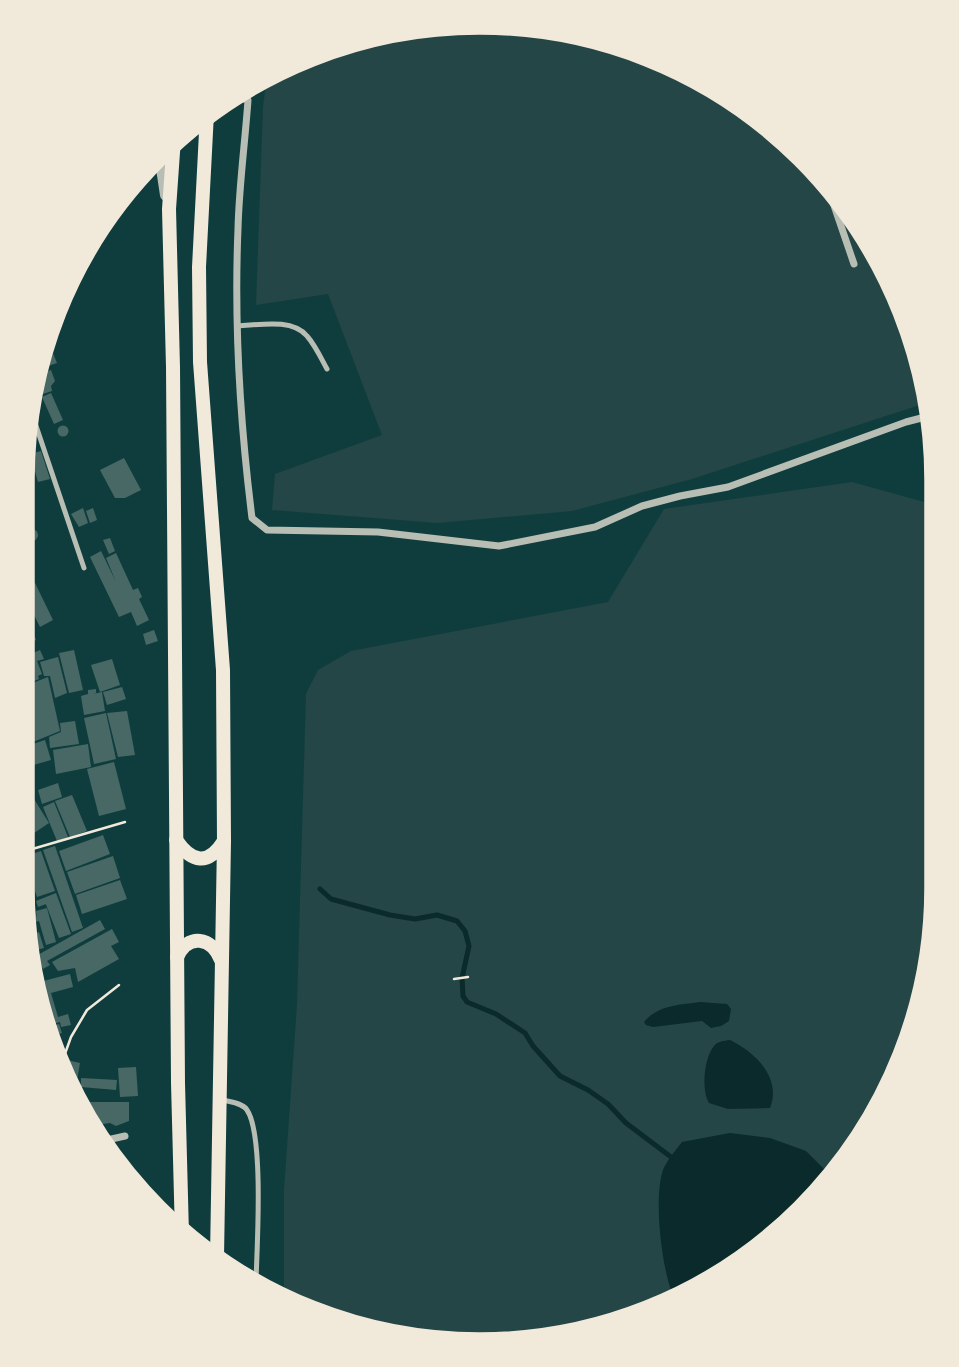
<svg xmlns="http://www.w3.org/2000/svg" width="959" height="1367" font-family="Karla,sans-serif">
<rect width="100%" height="100%" fill="#0f3d3e"/>
<g fill="#244646">
<polygon points="509,22 598,37 682,68 758,116 824,177 891,277 929,402 692,479 572,511 437,523 272,510 275,474 382,435 328,294 256,305 263,107 267,75 332,45 419,25"/>
<polygon points="852,482 935,505 937,917 922,1006 891,1090 843,1166 782,1232 683,1299 569,1337 420,1342 304,1311 284,1299 284,1190 297,1005 306,694 318,670 351,651 608,602 664,509"/>
</g>
<g fill="#0a2a2b">
<path d="M 700,1002 L 727,1004 L 731,1009 L 729,1021 L 721,1026 L 711,1028 L 702,1021 L 653,1027 L 646,1025 L 644,1022 C 658,1005 679,1005 700,1002 Z"/>
<path d="M 730,1040 C 755,1052 782,1078 770,1108 L 728,1109 L 709,1103 C 701,1090 704,1058 714,1046 C 718,1041 724,1041 730,1040 Z"/>
<path d="M 730,1133 L 770,1138 L 806,1151 L 833,1178 L 782,1232 L 683,1299 L 675,1301 C 662,1273 653,1199 663,1170 C 667,1160 676,1150 682,1142 Z"/>
</g>
<g fill="none" stroke-linecap="round" stroke-linejoin="round">
<polyline stroke="#0a2a2b" stroke-width="5" points="320,889 331,899 390,915 415,919 437,915 457,921 465,931 469,946 462,978 463,996 467,1002 496,1014 525,1033 533,1046 560,1076 588,1090 608,1104 626,1123 671,1157"/>
</g>
<g fill="#486865">
<polygon points="48,341 57,363 48,366 46,361 40,364"/>
<polygon points="51,370 55,381 51,386 52,391 40,395 34,379 36,375"/>
<polygon points="51,393 63,420 54,424 42,397"/>
<polygon points="29,415 38,435 29,439"/>
<circle cx="63" cy="431" r="5.5"/>
<polygon points="41,451 50,479 38,482 30,454"/>
<polygon points="124,458 141,490 125,498 115,498 100,470"/>
<polygon points="83,508 88,523 79,527 71,514"/>
<polygon points="93,508 97,520 90,523 86,511"/>
<circle cx="32" cy="535" r="6"/>
<polygon points="110,538 115,551 109,554 103,540"/>
<polygon points="101,551 116,582 106,558 116,553 133,590 138,588 142,597 139,599 149,620 137,626 131,612 119,617 90,557"/>
<polygon points="35,583 53,620 40,627 26,599 26,588"/>
<polygon points="29,622 36,640 28,643 26,623"/>
<polygon points="154,630 158,641 146,645 143,634"/>
<polygon points="40,650 44,659 37,661 42,674 38,676 39,679 25,685 26,656"/>
<polygon points="74,650 83,690 69,693 59,653"/>
<polygon points="58,657 67,693 55,698 50,676 44,676 40,662"/>
<polygon points="112,659 120,685 100,692 91,665"/>
<polygon points="48,677 60,731 33,742 24,708 25,686"/>
<polygon points="122,687 126,699 107,705 103,692"/>
<polygon points="96,689 96,693 93,694 102,692 105,711 84,715 81,696 88,694 88,690"/>
<polygon points="127,711 135,755 118,757 107,713"/>
<polygon points="106,713 116,759 94,764 84,718"/>
<polygon points="75,721 79,744 50,748 49,737 61,732 60,723"/>
<polygon points="45,740 51,760 23,768 24,747"/>
<polygon points="88,744 91,767 56,774 53,750"/>
<polygon points="114,762 126,809 99,816 87,769"/>
<polygon points="58,783 62,797 42,804 38,790"/>
<polygon points="72,795 87,831 70,837 55,801"/>
<polygon points="34,799 49,823 22,841 22,806"/>
<polygon points="54,802 68,837 57,841 43,807"/>
<polygon points="103,835 110,854 66,871 59,851"/>
<polygon points="55,846 83,928 72,932 43,850"/>
<polygon points="41,851 55,891 37,897 23,857"/>
<polygon points="113,856 120,878 75,894 67,872"/>
<polygon points="21,866 37,918 36,911 47,908 56,942 46,945 39,921 26,925 21,888"/>
<polygon points="120,880 127,899 82,914 76,895"/>
<polygon points="56,893 71,934 59,938 45,902 46,904 38,907 36,901"/>
<polygon points="100,920 105,929 47,961 50,965 43,969 36,956"/>
<polygon points="112,929 119,942 111,946 119,959 78,982 75,968 58,971 52,962"/>
<polygon points="39,932 44,948 30,952 27,936"/>
<polygon points="70,974 73,987 51,993 58,1017 68,1014 71,1025 61,1027 60,1022 46,1026 37,1007 35,997 40,996 36,983"/>
<polygon points="59,1024 62,1033 50,1037 46,1028"/>
<polygon points="67,1060 80,1063 75,1092 65,1069"/>
<polygon points="136,1067 138,1096 120,1097 118,1068"/>
<polygon points="81,1078 117,1080 116,1090 81,1087"/>
<polygon points="80,1102 129,1102 129,1121 116,1126 110,1123 91,1126"/>
</g>
<g fill="none" stroke-linecap="round" stroke-linejoin="round">
<g stroke="#f1e9da" stroke-width="2.5">
<polyline points="22,852 125,822"/>
<polyline points="454,979 468,977"/>
<polyline points="62,1062 71,1037 87,1010 119,985"/>
</g>
<g stroke="#b8beb3" stroke-width="5">
<path d="M 238,326 C 259,325 292,318 307,336 C 315,345 321,358 327,369"/>
<polyline points="30,408 84,568"/>
<path d="M 223,1100 C 230,1102 243,1103 247,1110 C 264,1135 257,1247 256,1281"/>
</g>
<g stroke="#b8beb3" stroke-width="7">
<path d="M 231,96 L 248,100 C 245,143 239,186 238,229 C 234,325 240,422 252,518 L 267,530 L 378,532 L 499,546 L 595,527 L 642,506 L 680,496 L 728,487 L 906,422 L 933,415"/>
<polyline points="825,179 854,264"/>
<polyline points="98,1142 125,1136"/>
</g>
<polyline stroke="#b8beb3" stroke-width="12" points="160,155 166,195"/>
<g stroke="#f1e9da" stroke-width="14">
<polyline points="207,113 199,267 200,362 223,670 224,841 217,1257"/>
<polyline points="174,138 169,209 173,367 178,1083 182,1235"/>
<path d="M 176,840 C 192,863 208,866 224,841"/>
<path d="M 177,957 C 188,933 212,937 221,960"/>
</g>
</g>
<path d="M0 0H959V1367H0ZM479 33H480A446 446 0 0 1 926 479V888A446 446 0 0 1 480 1334H479A446 446 0 0 1 33 888V479A446 446 0 0 1 479 33Z" fill="#f1e9da" fill-rule="evenodd"/>
<path fill="none" stroke="#f1e9da" stroke-width="3.5" d="M479 33H480A446 446 0 0 1 926 479V888A446 446 0 0 1 480 1334H479A446 446 0 0 1 33 888V479A446 446 0 0 1 479 33Z"/>
</svg>
